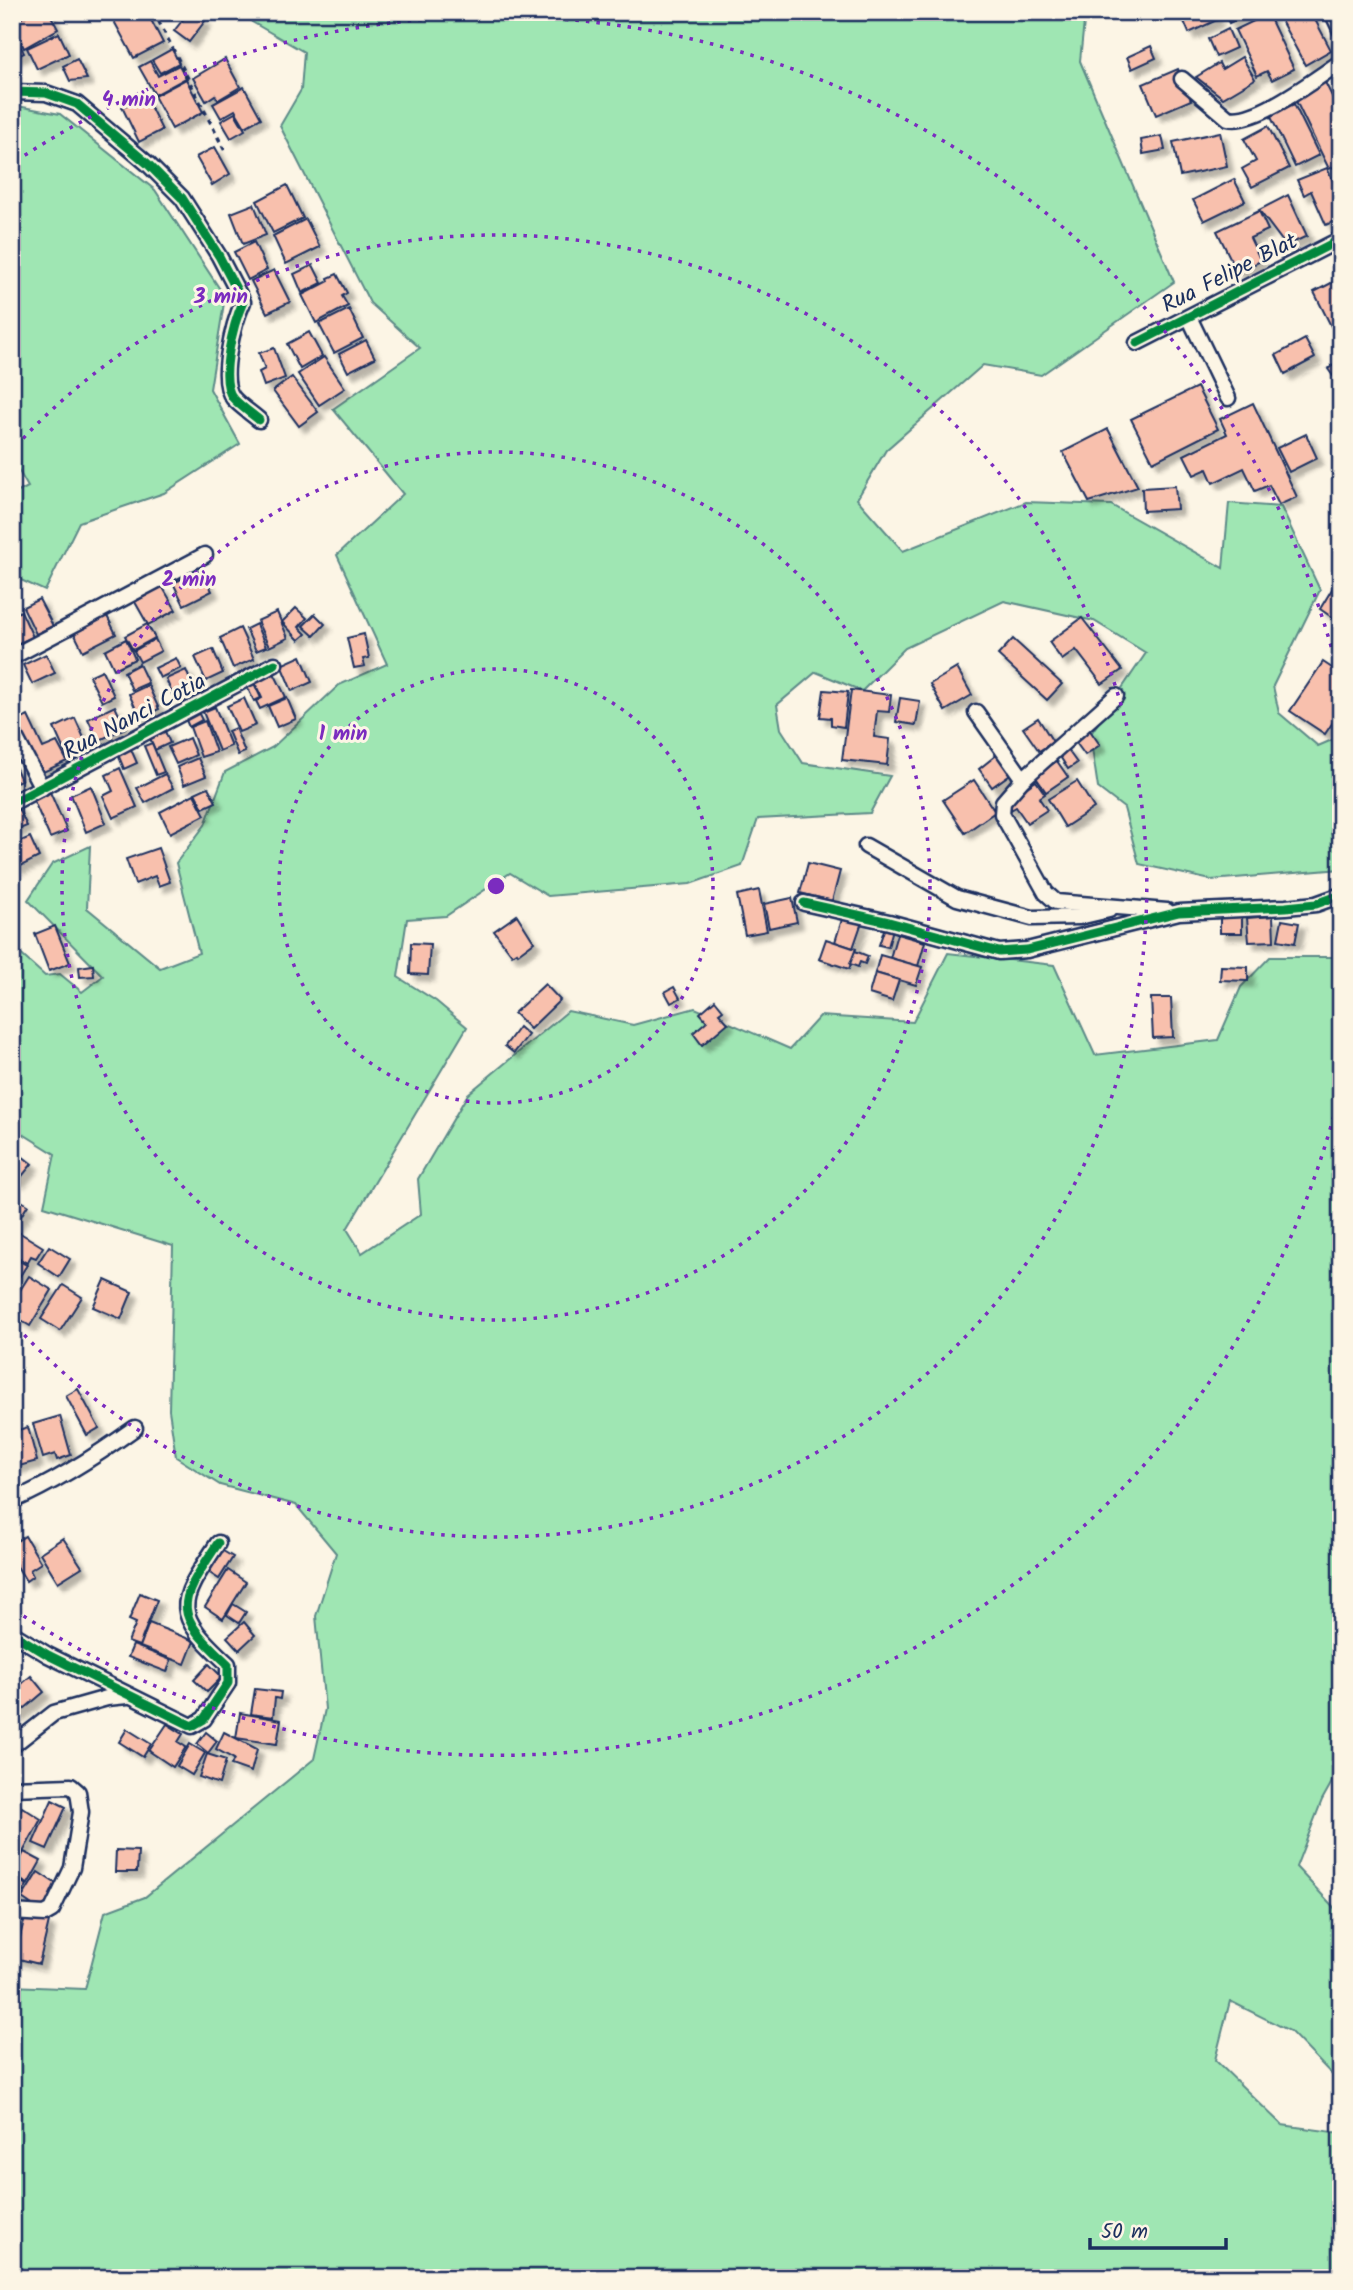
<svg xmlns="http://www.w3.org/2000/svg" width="1353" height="2290" font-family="Kalam,sans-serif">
<defs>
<filter id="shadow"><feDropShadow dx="6" dy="6" stdDeviation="2" flood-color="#0004"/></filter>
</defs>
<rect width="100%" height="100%" fill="#fcf5e5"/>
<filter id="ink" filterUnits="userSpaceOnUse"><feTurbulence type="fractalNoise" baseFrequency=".0143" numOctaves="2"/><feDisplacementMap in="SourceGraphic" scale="14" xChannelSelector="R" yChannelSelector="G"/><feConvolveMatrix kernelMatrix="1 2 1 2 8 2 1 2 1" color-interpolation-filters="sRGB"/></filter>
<g filter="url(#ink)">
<g fill="#9fe6b3" stroke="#5d8a88" stroke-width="2">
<polygon points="241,12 1085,12 1080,61 1174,282 1041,375 983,365 886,450 857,499 903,551 1026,502 1111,505 1223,568 1229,503 1281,507 1320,590 1273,686 1279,713 1318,746 1341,736 1341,803 1331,833 1341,855 1341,869 1211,880 1139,864 1124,808 1098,788 1090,735 1146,653 1094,621 1004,601 905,648 862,691 816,672 777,705 781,729 803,763 890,776 870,813 758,819 742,866 690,884 548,896 510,873 446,916 407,919 398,977 436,1001 467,1027 347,1229 362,1253 421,1214 418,1179 468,1094 568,1011 633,1025 695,1008 790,1049 820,1016 913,1022 948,953 1054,965 1095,1055 1218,1040 1241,987 1270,957 1341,957 1341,1766 1322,1800 1296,1867 1341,1915 1341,2084 1290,2031 1230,2001 1215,2060 1282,2125 1341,2133 1341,2278 12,2278 12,1986 85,1989 105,1912 145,1897 314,1759 325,1709 316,1616 336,1553 296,1505 220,1485 176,1457 169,1410 173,1246 44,1206 55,1154 12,1127 12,950 16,950 45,976 60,974 82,992 103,976 28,900 52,864 90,846 87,908 160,968 199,953 176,863 205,825 225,772 273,747 339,685 387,664 337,555 403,494 333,409 420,348 370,303 280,126 301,90 304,52 252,22"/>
<polygon points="12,105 60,114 155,190 225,297 210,389 240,444 164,493 79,522 45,591 12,576 12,495 28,487 12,459"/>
</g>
<g fill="#f8c0ad" stroke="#1b2f5e" stroke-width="2" filter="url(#shadow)">
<polygon points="32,12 49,12 58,29 24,48 12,23"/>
<polygon points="109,12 147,12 163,43 134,58"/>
<polygon points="189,12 193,12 205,21 189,42 174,31"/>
<polygon points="1180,12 1214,12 1217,20 1189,33"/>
<polygon points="1224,12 1250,12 1229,23"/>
<polygon points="1288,12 1311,12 1331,50 1305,65 1279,17"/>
<polygon points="1268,14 1294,69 1272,80 1267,71 1257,76 1235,30"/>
<polygon points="1228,29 1236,48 1216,57 1208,39"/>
<polygon points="12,30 24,53 12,59"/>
<polygon points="59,33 69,54 37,69 27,48"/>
<polygon points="1151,46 1156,58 1132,69 1127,57"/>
<polygon points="172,49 179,63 160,73 152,60"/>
<polygon points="1242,57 1255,79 1223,98 1196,77 1219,63 1222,69"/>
<polygon points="77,59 87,79 70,81 63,66"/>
<polygon points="225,59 240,87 218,100 215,95 206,101 193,78"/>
<polygon points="150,61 158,76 179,65 186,78 155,95 139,67"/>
<polygon points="1178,69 1191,100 1156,115 1143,84"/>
<polygon points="186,79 203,112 172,129 154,96"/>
<polygon points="1325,82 1341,115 1341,164 1329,169 1294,97"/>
<polygon points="244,87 261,118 245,127 235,110 221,118 213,104"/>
<polygon points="145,96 162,130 139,142 122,107"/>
<polygon points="1294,104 1319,155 1295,167 1270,115"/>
<polygon points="235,113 245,130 231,138 221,121"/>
<polygon points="1268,126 1289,168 1252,187 1242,169 1256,161 1244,139"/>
<polygon points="1220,132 1227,166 1180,176 1173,142"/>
<polygon points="1162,136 1165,150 1143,154 1141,140"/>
<polygon points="215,147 230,174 212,185 196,157"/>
<polygon points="1327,168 1341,198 1341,218 1326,225 1311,191 1304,195 1297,180"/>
<polygon points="1234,179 1245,201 1204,221 1193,200"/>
<polygon points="287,185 303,218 273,233 257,201"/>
<polygon points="1288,195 1307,236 1286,246 1259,210"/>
<polygon points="254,204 266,235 243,244 231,213"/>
<polygon points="1259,211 1268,230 1250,238 1261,261 1237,272 1217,231"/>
<polygon points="306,219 320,247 286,264 273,236"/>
<polygon points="254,242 267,270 248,280 234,252"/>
<polygon points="313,265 322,283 302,293 294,274"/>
<polygon points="274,270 290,302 267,313 251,281"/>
<polygon points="337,274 347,293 342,296 348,306 316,323 302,295 329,281 328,278"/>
<polygon points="1341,278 1341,334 1336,336 1314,292"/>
<polygon points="349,309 363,338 334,353 319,324"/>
<polygon points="309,332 322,356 300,369 287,344"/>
<polygon points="1305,339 1315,358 1285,374 1276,355"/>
<polygon points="366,340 375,358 348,372 339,354"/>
<polygon points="274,348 285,378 264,386 259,372 265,369 259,353"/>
<polygon points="324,357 345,388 319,405 298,374"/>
<polygon points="1341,360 1341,387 1328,369"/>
<polygon points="292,377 318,412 299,426 273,391"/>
<polygon points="1197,387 1218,429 1153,462 1131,419"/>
<polygon points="1253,403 1297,497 1279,505 1269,485 1255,491 1244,468 1213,483 1207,469 1194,475 1184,455 1227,434 1220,419"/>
<polygon points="1108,429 1138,487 1089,502 1063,452"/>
<polygon points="1306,434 1317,458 1289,472 1277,448"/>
<polygon points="1175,486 1177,509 1143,511 1142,488"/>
<polygon points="202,570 212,591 184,605 173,583"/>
<polygon points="1340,576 1341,613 1336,620 1320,609"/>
<polygon points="162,586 176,610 148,625 135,602"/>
<polygon points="39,599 53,626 36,634 23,607"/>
<polygon points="296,608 307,618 299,627 306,634 299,640 282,622"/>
<polygon points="21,611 33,637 12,646 12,615"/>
<polygon points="277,612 288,638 269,647 257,621"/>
<polygon points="106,614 116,634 83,651 73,631"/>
<polygon points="315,614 325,624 314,636 303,626"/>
<polygon points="1082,618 1122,670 1102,684 1076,650 1062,660 1049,642"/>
<polygon points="147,624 155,638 133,650 125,636"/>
<polygon points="256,624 266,647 256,651 246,629"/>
<polygon points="240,628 254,659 233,668 220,638"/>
<polygon points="364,634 369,658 363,659 365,666 354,668 347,638"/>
<polygon points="126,639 135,659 114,669 105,650"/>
<polygon points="155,639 161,651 140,662 134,651"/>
<polygon points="1013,639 1062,684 1047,700 998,655"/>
<polygon points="213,649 223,673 206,681 195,657"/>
<polygon points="46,654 55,673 32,684 23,665"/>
<polygon points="301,656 312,682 292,691 281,665"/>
<polygon points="176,658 181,668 160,678 155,668"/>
<polygon points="1323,662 1341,674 1341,710 1325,734 1290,711"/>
<polygon points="139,664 148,683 132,690 124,672"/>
<polygon points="957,668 972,695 945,711 930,684"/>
<polygon points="102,670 114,696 102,702 89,676"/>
<polygon points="186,670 195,692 175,701 166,679"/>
<polygon points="273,671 286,697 260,709 256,701 262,698 254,681"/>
<polygon points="253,681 261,698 254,701 246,685"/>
<polygon points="148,685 159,709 140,718 129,694"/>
<polygon points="824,690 848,692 844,727 831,725 831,718 820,717"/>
<polygon points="851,690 891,695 889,712 877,711 874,737 890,739 887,765 842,760"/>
<polygon points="244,698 256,725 239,732 227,706"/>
<polygon points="287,698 296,719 277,727 268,706"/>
<polygon points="900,698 920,701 916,725 896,722"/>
<polygon points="115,706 125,728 98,741 88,719"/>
<polygon points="215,707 231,746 219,751 203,712"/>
<polygon points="198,712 202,720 189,727 185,718"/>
<polygon points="28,716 43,748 57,742 67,761 41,773 16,722"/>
<polygon points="75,718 88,747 67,757 54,728"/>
<polygon points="1038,718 1053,742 1039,751 1023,728"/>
<polygon points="205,721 216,752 201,757 190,727"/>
<polygon points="235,728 245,752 238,755 228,731"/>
<polygon points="164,729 170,743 155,750 149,736"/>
<polygon points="1089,729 1100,745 1085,755 1074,740"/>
<polygon points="189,738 196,755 176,764 168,747"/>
<polygon points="152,743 164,772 156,775 144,746"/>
<polygon points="130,747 137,763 124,769 117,752"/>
<polygon points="1067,749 1077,763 1068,769 1059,755"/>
<polygon points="999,753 1013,772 992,787 979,769"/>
<polygon points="198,758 206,776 184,785 177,767"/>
<polygon points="1057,761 1068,777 1046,792 1035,776"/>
<polygon points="14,764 21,780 12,784 12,765"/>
<polygon points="120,768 137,807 113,818 103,796 113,791 106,775"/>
<polygon points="165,774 173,788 145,803 137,788"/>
<polygon points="974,780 995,812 965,833 943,800"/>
<polygon points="1036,781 1045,794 1039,798 1047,810 1027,823 1016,807 1009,811 1004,803"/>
<polygon points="1077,781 1094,808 1065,827 1048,799"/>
<polygon points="91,786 106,823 86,832 71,795"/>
<polygon points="208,787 216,802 203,808 195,793"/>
<polygon points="50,792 67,831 50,838 33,799"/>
<polygon points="194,794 205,815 170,833 160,812"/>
<polygon points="17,806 27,826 12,832 12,808"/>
<polygon points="30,837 39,857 17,868 12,858 12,845"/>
<polygon points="158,848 170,882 159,886 155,876 135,884 126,859"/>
<polygon points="808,863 840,871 832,901 800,893"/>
<polygon points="759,890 767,931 745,935 737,895"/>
<polygon points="792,898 797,922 769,928 764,904"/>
<polygon points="1242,912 1242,933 1220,933 1220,913"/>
<polygon points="517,915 534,942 518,954 517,952 512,955 494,931"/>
<polygon points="843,916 862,922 853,948 835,942"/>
<polygon points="1273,916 1274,941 1249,942 1247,918"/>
<polygon points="1282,920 1299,923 1295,943 1278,940"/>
<polygon points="55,926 70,963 49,971 35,934"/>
<polygon points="885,927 893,929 888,947 879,945"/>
<polygon points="897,934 925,942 918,966 890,958"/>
<polygon points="826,939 856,949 849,969 819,959"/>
<polygon points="411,943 430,944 428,975 410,974"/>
<polygon points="855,951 868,956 865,964 860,962 858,967 850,964"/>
<polygon points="880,955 922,967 916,985 875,973"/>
<polygon points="93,965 94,976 80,977 79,967"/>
<polygon points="1221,966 1248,967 1248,981 1220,980"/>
<polygon points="875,973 899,980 892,1001 869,994"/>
<polygon points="545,984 560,1000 530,1029 514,1013"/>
<polygon points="674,987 680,998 671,1003 665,992"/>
<polygon points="1151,998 1171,998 1173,1037 1153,1038"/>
<polygon points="715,1000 723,1010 719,1013 728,1023 702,1045 693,1033 707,1021 700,1013"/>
<polygon points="519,1027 528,1035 514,1053 505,1046"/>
<polygon points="22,1156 32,1164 18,1181 12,1176 12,1168"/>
<polygon points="12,1199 16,1202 18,1199 28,1205 12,1230"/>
<polygon points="17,1231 43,1247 36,1258 31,1256 27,1263 12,1255 12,1239"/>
<polygon points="49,1246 70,1259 59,1277 38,1263"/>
<polygon points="12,1257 27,1265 12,1288"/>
<polygon points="29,1276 52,1290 30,1326 12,1315 12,1303"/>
<polygon points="105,1280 132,1292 121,1319 93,1307"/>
<polygon points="63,1285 82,1297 60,1331 41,1319"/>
<polygon points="78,1389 99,1428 87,1435 66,1396"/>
<polygon points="60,1416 71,1455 57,1460 55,1454 43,1458 33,1424"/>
<polygon points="28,1427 37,1461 12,1468 12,1432"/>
<polygon points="25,1536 41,1563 30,1570 33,1576 26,1581 12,1558 12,1544"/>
<polygon points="63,1538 82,1567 58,1582 40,1553"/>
<polygon points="218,1548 233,1557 219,1579 205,1570"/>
<polygon points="228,1570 246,1582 223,1619 205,1607"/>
<polygon points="140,1593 157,1600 139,1646 128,1642 136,1623 129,1620"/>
<polygon points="233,1604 246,1612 239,1623 227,1615"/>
<polygon points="244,1622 255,1635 239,1650 227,1637"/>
<polygon points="149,1623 194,1641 185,1664 140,1647"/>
<polygon points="133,1645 171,1660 167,1672 128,1657"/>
<polygon points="209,1664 222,1677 207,1692 194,1680"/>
<polygon points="31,1676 44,1692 17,1715 12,1710 12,1692"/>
<polygon points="255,1689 281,1692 280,1699 275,1698 273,1717 251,1714"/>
<polygon points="240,1713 281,1720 277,1744 236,1738"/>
<polygon points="167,1724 183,1734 178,1742 186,1747 173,1767 149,1751"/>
<polygon points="127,1729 151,1744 143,1757 119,1742"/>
<polygon points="206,1732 217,1741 208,1753 197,1744"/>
<polygon points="224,1732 257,1749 251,1772 231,1765 234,1759 216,1749"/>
<polygon points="190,1744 205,1753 192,1775 177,1766"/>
<polygon points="207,1754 226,1760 219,1784 199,1777"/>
<polygon points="52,1800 66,1807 47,1849 33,1843"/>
<polygon points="22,1807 41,1819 22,1854 12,1852 12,1824"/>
<polygon points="116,1850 138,1851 137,1872 115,1872"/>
<polygon points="24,1852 41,1861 28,1884 12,1875"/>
<polygon points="38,1872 58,1885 41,1911 22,1898"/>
<polygon points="12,1877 27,1885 15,1906 12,1905"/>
<polygon points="25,1916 49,1922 39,1964 15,1958"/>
<polygon points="12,1921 19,1922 12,1954"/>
</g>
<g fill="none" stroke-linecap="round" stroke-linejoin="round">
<defs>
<polyline id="lane" points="12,895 13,895"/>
<g id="street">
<polyline points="1332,12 1341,31"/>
<path d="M 1182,79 L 1228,118 C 1256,125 1316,78 1341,62"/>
<path d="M 12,92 L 46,93 L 77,104 L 148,164 L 182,198 L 219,256 L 243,302 C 234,322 218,380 233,398 C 240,406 251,413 259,420"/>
<polyline points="1189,317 1228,398"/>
<polyline points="1137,343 1341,239"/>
<polyline points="12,657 205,555"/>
<polyline points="1116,696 1023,779 1003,802 1002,814 1046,893 1056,902 1167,911"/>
<polyline points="976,712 1023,779"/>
<polyline points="12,731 42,788"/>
<polyline points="12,803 275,664"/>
<polyline points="866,846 957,898 1032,918 1079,917 1109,910"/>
<polyline points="804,903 889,922 999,952 1027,950 1179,912 1286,907 1316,904 1341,895"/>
<path d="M 12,1501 C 56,1482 96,1456 135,1428"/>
<path d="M 12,1633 L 48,1655 L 192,1726 L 204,1719 L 228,1683 L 228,1664 C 170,1611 178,1604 218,1543"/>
<polyline points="12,1746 54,1713 107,1698 127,1696"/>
<polyline points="12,1788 71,1786 78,1792 81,1812 72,1868 52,1910 45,1914 12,1912"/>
</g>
</defs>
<use href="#lane" stroke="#1b2f5e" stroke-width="12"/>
<use href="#street" stroke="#1b2f5e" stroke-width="19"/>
<polyline stroke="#1b2f5e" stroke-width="3.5" stroke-dasharray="5 5" stroke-linecap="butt" points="154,12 225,151"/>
<use href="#lane" stroke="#fcf5e5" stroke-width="7"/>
<use href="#street" stroke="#fcf5e5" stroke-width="14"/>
<defs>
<g id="cycleway">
<path d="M 12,92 L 46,93 L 77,104 L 148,164 L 182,198 L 219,256 L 243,302 C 234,322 218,380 233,398 C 240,406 251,413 259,420"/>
<polyline points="1137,343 1341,239"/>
<polyline points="12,803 275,664"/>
<polyline points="804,903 889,922 999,952 1027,950 1179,912 1286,907 1316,904 1341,895"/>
<path d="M 12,1633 L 48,1655 L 192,1726 L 204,1719 L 228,1683 L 228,1664 C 170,1611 178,1604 218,1543"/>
</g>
</defs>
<use href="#cycleway" stroke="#fcf5e5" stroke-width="13"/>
<use href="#cycleway" stroke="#00873e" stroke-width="9"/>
</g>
</g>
<g fill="none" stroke="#7b2cbf" stroke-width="3.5" stroke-dasharray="3.5 7">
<circle cx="496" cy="886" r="217"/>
<circle cx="496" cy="886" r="434"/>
<path d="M16 446A651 651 0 1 1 16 1326"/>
<path d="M1339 1096A869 869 0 0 1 16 1611M16 161A869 869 0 0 1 1339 676"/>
</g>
<g text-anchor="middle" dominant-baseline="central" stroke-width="6" stroke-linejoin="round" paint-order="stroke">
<g font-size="23" fill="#1b2f5e" stroke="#fcf5e5">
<text transform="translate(1230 274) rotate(-27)">Rua Felipe Blat</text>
<text transform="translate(135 717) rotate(-28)">Rua Nanci Cotia</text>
</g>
</g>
<circle cx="496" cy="886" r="10" fill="#7b2cbf" stroke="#fcf5e5" stroke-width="3.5"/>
<g font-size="21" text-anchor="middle" font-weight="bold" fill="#7b2cbf" stroke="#fcf5e5" stroke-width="6" stroke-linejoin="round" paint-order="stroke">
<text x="129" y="106">4 min</text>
<text x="221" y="303">3 min</text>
<text x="189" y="586">2 min</text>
<text x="343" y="740">1 min</text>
</g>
<rect width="1353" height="2290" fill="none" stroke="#fcf5e5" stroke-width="42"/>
<rect x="21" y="21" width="1311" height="2248" fill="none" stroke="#1b2f5e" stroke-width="2.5" filter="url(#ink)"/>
<path d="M1090 2238v10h136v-10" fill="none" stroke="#1b2f5e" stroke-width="3.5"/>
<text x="1101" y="2238" font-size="21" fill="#1b2f5e" stroke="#fcf5e5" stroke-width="5" paint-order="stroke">50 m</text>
</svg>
